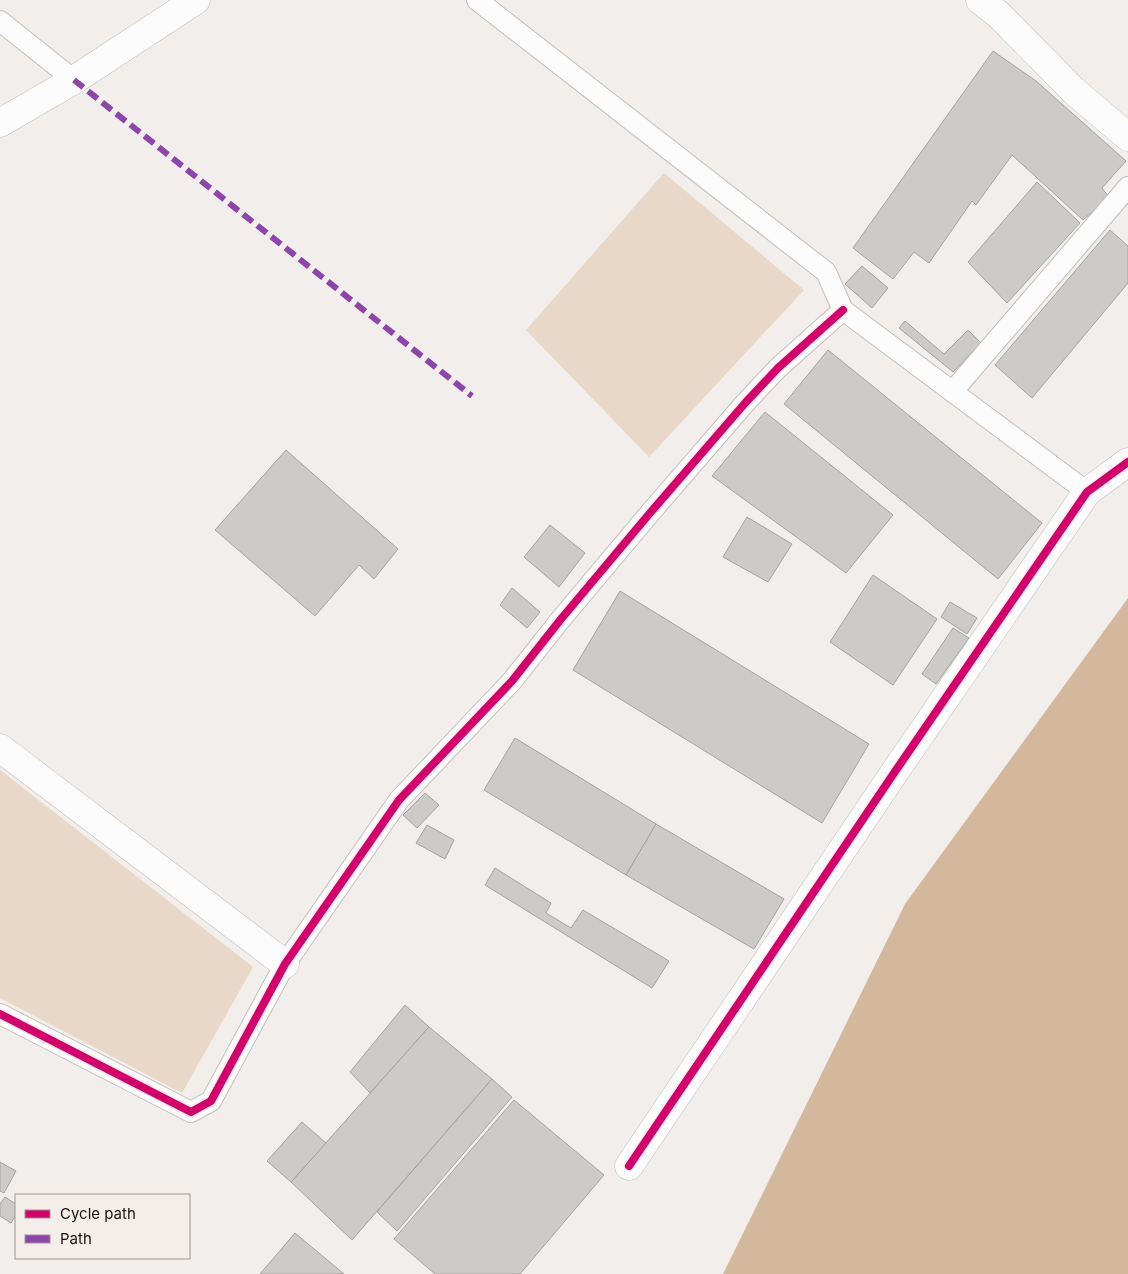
<svg xmlns="http://www.w3.org/2000/svg" width="1128" height="1274" font-family="Inter,sans-serif">
<rect width="100%" height="100%" fill="#f1eeeb"/>
<g fill="#e9d7c8">
<polygon points="664,173 804,290 649,457 526,330"/>
<polygon points="0,770 253,967 182,1093 0,998"/>
</g>
<polygon fill="#d4b89d" points="1128,598 1128,1274 723,1274 905,904"/>
<g fill="#cdcbc8" stroke="#a5a3a0">
<polygon points="993,51 1036,81 1126,161 1102,188 1109,197 1083,220 1012,155 976,205 972,201 929,263 914,252 893,279 853,248"/>
<polygon points="1037,182 1080,223 1007,303 968,262"/>
<polygon points="1110,230 1128,246 1128,283 1032,398 995,365"/>
<polygon points="862,266 888,288 872,308 845,284"/>
<polygon points="905,321 944,354 968,330 981,343 953,372 899,328"/>
<polygon points="828,350 1042,523 998,579 784,404"/>
<polygon points="765,412 893,515 846,573 712,476"/>
<polygon points="286,450 398,549 374,579 359,565 315,616 215,530"/>
<polygon points="747,517 792,544 768,582 723,557"/>
<polygon points="550,525 585,553 559,587 524,557"/>
<polygon points="873,575 937,619 893,685 830,642"/>
<polygon points="512,588 540,612 527,628 500,605"/>
<polygon points="620,591 869,744 822,823 573,670"/>
<polygon points="950,602 977,618 967,634 941,617"/>
<polygon points="953,628 969,638 936,684 922,674"/>
<polygon points="515,738 656,824 626,875 484,790"/>
<polygon points="425,793 439,805 417,828 403,815"/>
<polygon points="656,824 784,899 754,949 626,875"/>
<polygon points="427,825 454,840 445,859 416,843"/>
<polygon points="495,868 551,903 546,913 571,928 583,910 669,961 652,988 485,885"/>
<polygon points="405,1005 429,1027 370,1093 350,1072"/>
<polygon points="429,1027 492,1079 352,1240 291,1182"/>
<polygon points="492,1079 512,1097 397,1231 377,1212"/>
<polygon points="514,1100 604,1175 520,1274 435,1274 394,1239"/>
<polygon points="302,1122 326,1143 291,1182 267,1161"/>
<polygon points="0,1162 16,1171 4,1193 0,1191"/>
<polygon points="5,1197 16,1204 16,1215 11,1223 0,1216 0,1204"/>
<polygon points="295,1233 344,1274 260,1274"/>
</g>
<g fill="none" stroke-linecap="round" stroke-linejoin="round">
<defs>
<g id="street">
<polyline points="477,0 826,272 843,310 1087,492"/>
<polyline points="0,21 74,80"/>
<polyline points="953,391 1128,187"/>
<polyline points="0,1014 191,1112 211,1101 285,964 399,800 512,681 561,619 650,513 746,402 778,368 843,310"/>
</g>
<g id="secondary">
<polyline points="980,0 999,15 1074,91 1128,137"/>
<polyline points="0,123 74,80 196,0"/>
<polyline points="0,748 285,964"/>
<polyline points="629,1166 894,773 1087,492 1128,462"/>
</g>
</defs>
<use href="#street" stroke="#c2bfbd" stroke-width="22"/>
<use href="#secondary" stroke="#c2bfbd" stroke-width="29"/>
<use href="#street" stroke="#fdfcfc" stroke-width="20"/>
<use href="#secondary" stroke="#fdfcfc" stroke-width="28"/>
<polyline stroke="#8e44ad" stroke-width="6" stroke-dasharray="12 6" stroke-linecap="butt" points="74,80 472,396"/>
<defs>
<g id="cycleway">
<polyline points="0,1014 191,1112 211,1101 285,964 399,800 512,681 561,619 650,513 746,402 778,368 843,310"/>
<polyline points="629,1166 894,773 1087,492 1128,462"/>
</g>
</defs>
<use href="#cycleway" stroke="#f3eee9" stroke-width="11"/>
<use href="#cycleway" stroke="#d6006c" stroke-width="8"/>
</g>
<rect x="15" y="1194" width="175" height="65" fill="#f3eee9" stroke="#9a9693"/>
<rect x="25" y="1210" width="25" height="8" fill="#d6006c" stroke="#9a9693"/>
<text x="60" y="1219" font-size="15" fill="#151311">Cycle path</text>
<rect x="25" y="1235" width="25" height="8" fill="#8e44ad" stroke="#9a9693"/>
<text x="60" y="1244" font-size="15" fill="#151311">Path</text>
</svg>
